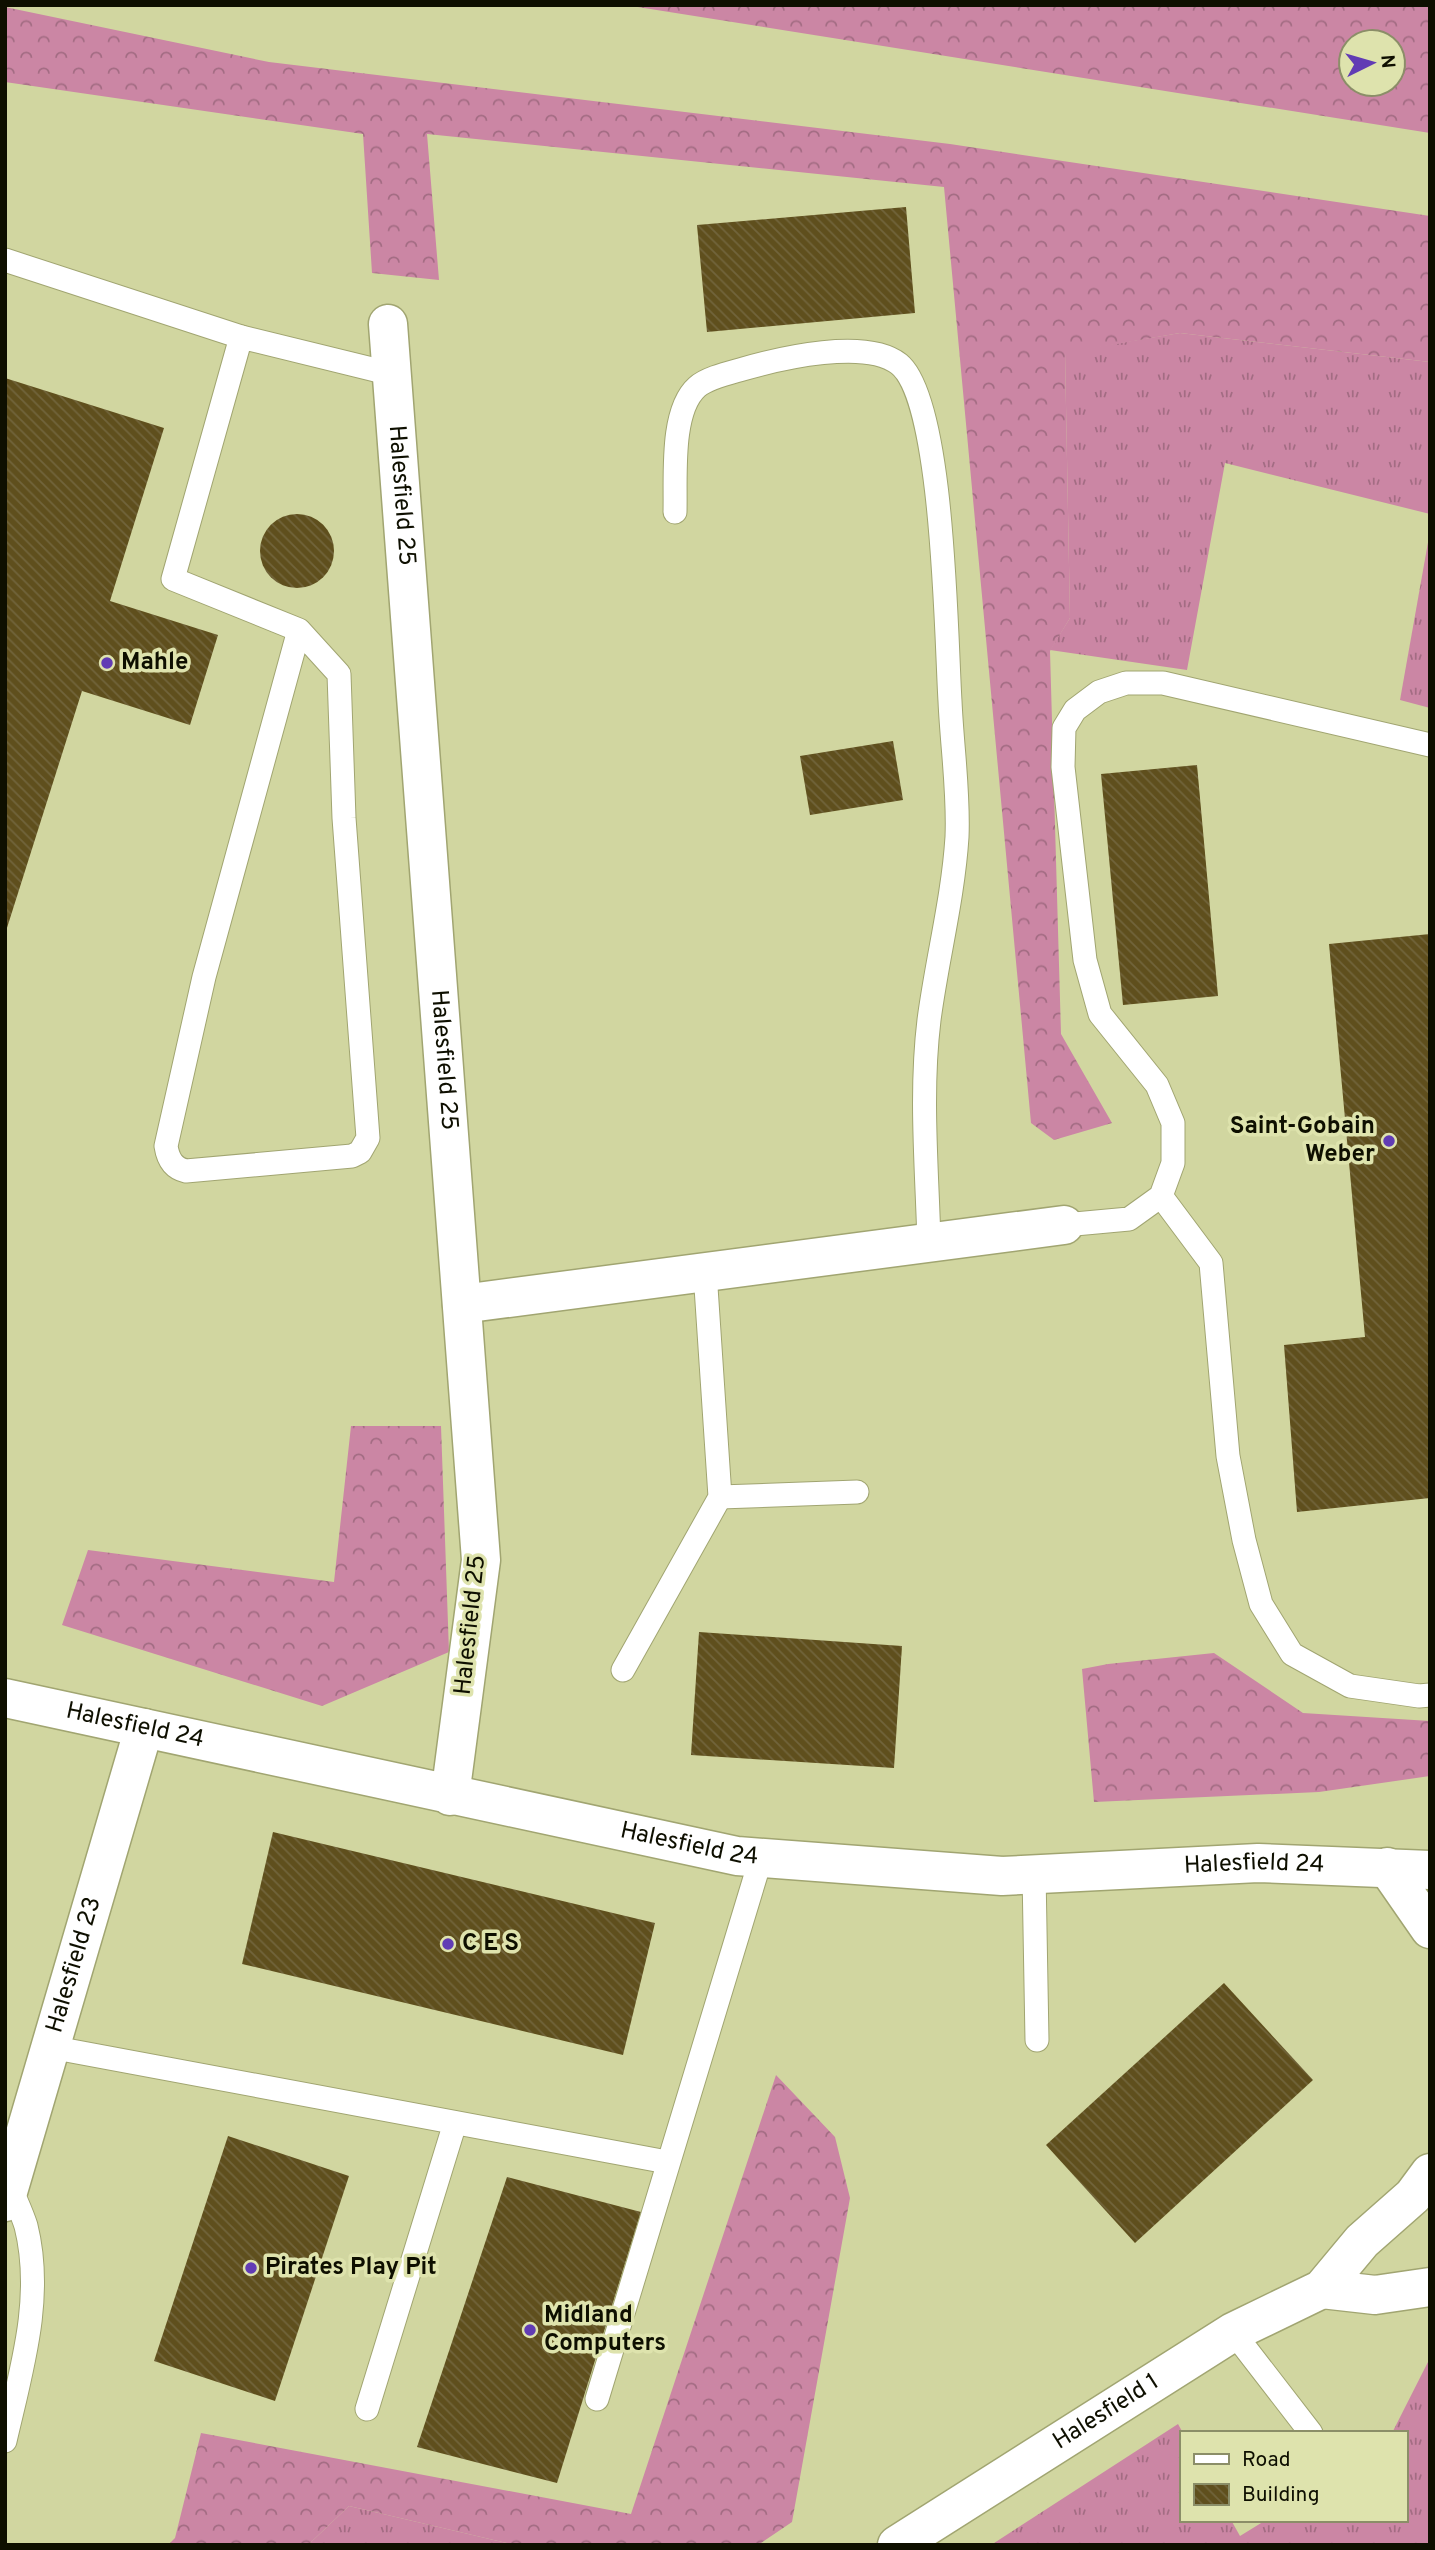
<svg xmlns="http://www.w3.org/2000/svg" width="1435" height="2550" font-family="Overpass,sans-serif">
<defs>
<pattern id="grass-tufts" width="24" height="20" patternUnits="userSpaceOnUse" patternTransform="scale(1.75)"><rect width="24" height="20" fill="#cb86a4"/><path d="M3 7l-1-3M5 7V3M7 7l1-3M15 17l-1-3M17 17v-4M19 17l1-3" fill="none" stroke="#a36c83"/></pattern>
<pattern id="forest-crowns" width="20" height="18" patternUnits="userSpaceOnUse" patternTransform="scale(1.75)"><rect width="20" height="18" fill="#cb86a4"/><path d="M2 6a3 3 0 1 1 6 0M12 15a3 3 0 1 1 6 0" fill="none" stroke="#a36c83"/></pattern>
<pattern id="building-back-hatch" width="6" height="6" patternUnits="userSpaceOnUse" patternTransform="scale(1.75)"><rect width="6" height="6" fill="#5f4f1d"/><path d="M-1 5l2 2M0 0l6 6M5-1l2 2" fill="none" stroke="#71643b"/></pattern>
</defs>
<rect width="100%" height="100%" fill="#d1d6a0"/>
<g fill="url(#grass-tufts)">
<polygon points="1180,333 1430,362 1430,514 1225,463 1187,670 1050,650 1070,618 1065,352"/>
<polygon points="1430,531 1430,708 1400,700"/>
<polygon points="1430,2358 1430,2545 991,2545 1178,2424 1183,2433 1181,2520 1231,2520 1240,2536 1266,2520 1405,2520 1405,2433 1392,2433"/>
<polygon points="349,2506 515,2545 308,2545"/>
</g>
<g fill="url(#forest-crowns)" fill-rule="evenodd">
<path d="M 626,5 L 1430,5 L 1430,133 L 625,5 ZM 1351,42 L 1393,42 L 1393,84 L 1351,84 Z"/>
<polygon points="5,7 269,62 950,144 1430,216 1430,362 1180,333 1065,353 1070,618 1050,651 1061,1034 1112,1123 1054,1140 1031,1123 944,187 427,134 439,280 372,273 363,134 5,82"/>
<polygon points="351,1426 441,1426 449,1652 322,1706 62,1625 88,1550 334,1582"/>
<polygon points="1214,1653 1303,1713 1430,1721 1430,1776 1319,1792 1094,1802 1082,1669 1108,1664"/>
<polygon points="776,2075 835,2137 850,2198 792,2522 758,2545 515,2545 349,2506 308,2545 168,2545 175,2538 201,2433 631,2514"/>
</g>
<g fill="url(#building-back-hatch)">
<polygon points="906,207 915,313 707,332 697,225"/>
<polygon points="5,378 164,428 110,601 218,635 190,725 82,691 6,931"/>
<circle cx="297" cy="551" r="37"/>
<polygon points="893,741 903,800 810,815 800,756"/>
<polygon points="1197,765 1218,996 1123,1005 1101,774"/>
<polygon points="1430,934 1430,1498 1297,1512 1284,1345 1365,1337 1329,944"/>
<polygon points="699,1632 902,1646 894,1768 691,1755"/>
<polygon points="273,1832 655,1923 623,2055 242,1964"/>
<polygon points="1224,1983 1313,2080 1135,2243 1046,2145"/>
<polygon points="228,2136 349,2176 275,2401 154,2361"/>
<polygon points="507,2177 641,2212 557,2483 417,2447"/>
</g>
<g fill="none" stroke-linecap="round" stroke-linejoin="round">
<defs>
<g id="lane">
<polyline points="5,260 241,337"/>
<path d="M 675,512 C 676,478 670,411 697,387 C 707,378 729,373 743,369 C 781,358 866,338 899,364 C 944,400 946,638 950,701 C 952,747 959,792 957,837 C 953,899 937,959 929,1020 C 920,1094 927,1169 929,1243"/>
<path d="M 299,630 L 204,977 L 166,1146 C 168,1159 173,1168 186,1171 L 352,1156 L 360,1152 L 368,1138 L 344,818 L 339,674 L 299,630 L 173,579 L 241,337 L 392,374"/>
<polyline points="1161,1196 1211,1263 1228,1456 1244,1540 1261,1604 1292,1654 1350,1686 1419,1696 1430,1695"/>
<polyline points="1064,1225 1129,1219 1161,1196 1173,1163 1173,1123 1157,1085 1100,1014 1085,960 1063,767 1064,728 1075,710 1099,692 1126,683 1163,683 1430,745"/>
<polyline points="720,1497 857,1492"/>
<polyline points="623,1670 720,1497 705,1272"/>
<polyline points="1034,1873 1037,2040"/>
<polyline points="50,2047 667,2162"/>
<polyline points="1233,2332 1311,2433"/>
<polyline points="597,2399 761,1858"/>
<polyline points="367,2409 455,2123"/>
<path d="M 5,2441 C 21,2371 44,2298 26,2226 C 22,2213 15,2199 10,2186"/>
</g>
<g id="street">
<path id="s1" d="M 388,324 L 481,1560 L 450,1796"/>
<polyline points="462,1304 1064,1225"/>
<path id="s2" d="M 5,1698 L 737,1856 L 1002,1876 L 1258,1863 L 1430,1870"/>
<polyline points="1387,1867 1430,1929"/>
<path id="s3" d="M 5,2202 L 144,1728"/>
</g>
<g id="secondary">
<polyline points="1322,2289 1375,2295 1430,2287"/>
<path id="s4" d="M 897,2545 L 1233,2332 L 1322,2289 L 1362,2241 L 1413,2196 L 1430,2173"/>
</g>
</defs>
<use href="#lane" stroke="#a1a571" stroke-width="25"/>
<use href="#street" stroke="#a1a571" stroke-width="41"/>
<use href="#secondary" stroke="#a1a571" stroke-width="41"/>
<use href="#lane" stroke="#fff" stroke-width="23"/>
<use href="#street" stroke="#fff" stroke-width="38"/>
<use href="#secondary" stroke="#fff" stroke-width="38"/>
</g>
<g fill="#613cb4" stroke="#dee3ad" stroke-width="2.5">
<circle cx="107" cy="663" r="7"/>
<circle cx="1389" cy="1141" r="7"/>
<circle cx="448" cy="1944" r="7"/>
<circle cx="251" cy="2268" r="7"/>
<circle cx="530" cy="2330" r="7"/>
</g>
<g text-anchor="middle" dominant-baseline="central" stroke-width="7" stroke-linejoin="round" paint-order="stroke">
<g font-size="24" fill="#0e0f00" stroke="#dee3ad">
<text stroke="none"><textPath href="#s1" startOffset="172">Halesfield 25</textPath></text>
<text stroke="none"><textPath href="#s1" startOffset="738">Halesfield 25</textPath></text>
<text transform="translate(471 1625) rotate(-84)">Halesfield 25</text>
<text stroke="none"><textPath href="#s2" startOffset="133">Halesfield 24</textPath></text>
<text stroke="none"><textPath href="#s2" startOffset="700">Halesfield 24</textPath></text>
<text stroke="none"><textPath href="#s2" startOffset="1267">Halesfield 24</textPath></text>
<text stroke="none"><textPath href="#s3" startOffset="247">Halesfield 23</textPath></text>
<text stroke="none"><textPath href="#s4" startOffset="248">Halesfield 1</textPath></text>
</g>
<g font-size="24" font-weight="bold" fill="#0e0f00" stroke="#dee3ad" text-anchor="start">
<text x="121" y="663">Mahle</text>
<text x="1375" y="1127" text-anchor="end">Saint-Gobain<tspan x="1375" dy="28">Weber</tspan></text>
<text x="462" y="1944">C E S</text>
<text x="265" y="2268">Pirates Play Pit</text>
<text x="544" y="2316">Midland<tspan x="544" dy="28">Computers</tspan></text>
</g>
</g>
<rect width="1435" height="2550" fill="none" stroke="#0e0f00" stroke-width="14"/>
<rect x="1180" y="2431" width="228" height="91" fill="#dee3ad" stroke="#8b8e68" stroke-width="2"/>
<rect x="1194" y="2454" width="35" height="10" fill="#ffffff" stroke="#8b8e68" stroke-width="2"/>
<text x="1242" y="2466" font-size="21" fill="#0e0f00">Road</text>
<rect x="1194" y="2484" width="35" height="21" fill="url(#building-back-hatch)" stroke="#8b8e68" stroke-width="2"/>
<text x="1242" y="2501" font-size="21" fill="#0e0f00">Building</text>
<g transform="translate(1372 63) rotate(85)"><circle r="33" fill="#dee3ad" stroke="#8b8e68" stroke-width="2"/>
<path d="M0-5L12 26L0 18L-12 26Z" fill="#613cb4"/>
<text y="-10" font-size="19" font-weight="bold" text-anchor="middle" fill="#0e0f00">N</text>
</g>
</svg>
